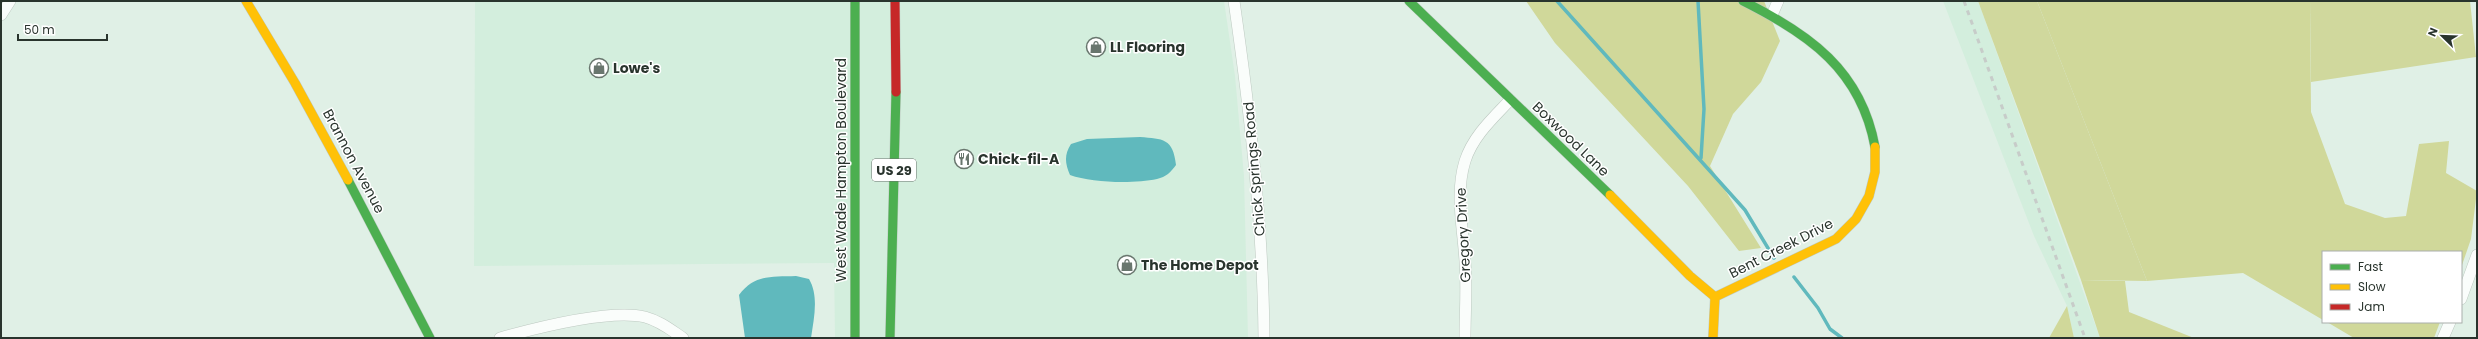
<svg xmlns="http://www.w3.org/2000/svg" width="2478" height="339" font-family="Poppins,sans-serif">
<rect width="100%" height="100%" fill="#e0f0e6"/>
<g fill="#d3eedd">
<polygon points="475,1 1224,1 1235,76 1244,176 1248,338 835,338 834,263 474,266"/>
<polygon points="1943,1 1978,1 2100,338 2074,338 2067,306 2034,236"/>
</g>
<g fill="#d0d89d">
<polygon points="1978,1 2037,1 2147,281 2081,280"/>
<polygon points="2310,1 2470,1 2476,57 2311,82"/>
</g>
<g fill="#d0d89a">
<polygon points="1526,1 1764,1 1780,41 1761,82 1733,114 1710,166 1761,248 1739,251 1688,186 1555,43"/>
<polygon points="2037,1 2310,1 2311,112 2345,204 2385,218 2406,216 2419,144 2449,141 2446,173 2477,191 2471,239 2461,268 2461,252 2323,252 2323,320 2243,273 2147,281"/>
<polygon points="2081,280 2125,281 2129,312 2194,338 2100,338"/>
<polygon points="2067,306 2074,338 2049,338"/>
<polygon points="2327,322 2440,322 2434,338 2354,338"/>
</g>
<g fill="#60b9bd">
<path d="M 1140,137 C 1163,139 1173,138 1176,165 C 1171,172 1166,177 1157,179 C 1134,184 1092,183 1070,175 C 1065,163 1064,155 1071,144 L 1087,139 Z"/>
<path d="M 796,276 L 809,279 C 819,296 814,318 811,338 L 745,338 L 739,295 C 755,274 772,277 796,276 Z"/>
</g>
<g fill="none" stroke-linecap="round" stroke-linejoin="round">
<g stroke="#60b9bd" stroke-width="3.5">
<polyline points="1557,1 1745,210 1774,258"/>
<polyline points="1698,1 1704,109 1701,158"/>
<polyline points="1794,277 1818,308 1830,329 1842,338"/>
</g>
<defs>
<g id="street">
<path d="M 1234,1 C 1250,112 1263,225 1264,338"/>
<polyline points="1,15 10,1"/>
<polyline points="1772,15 1778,1"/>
<polyline points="2461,299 2477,255"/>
<path d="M 500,338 C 536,328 610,309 645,317 C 660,321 671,330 683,338"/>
<path d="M 1465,338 C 1465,313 1467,287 1465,261 C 1463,228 1455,193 1465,161 C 1473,136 1493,118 1510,100"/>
<polyline points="2443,338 2450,322"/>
</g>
<g id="fast">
<polyline points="855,1 855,338"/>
<polyline points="1409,1 1610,195"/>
<path d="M 1743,1 C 1809,34 1861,70 1875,147"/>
<polyline points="348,180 430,338"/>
<polyline points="890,338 896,92"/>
</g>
<g id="slow">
<polyline points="246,1 295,83 348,180"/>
<polyline points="1610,195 1690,276 1715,297"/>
<polyline points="1713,338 1715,297 1836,239 1856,219 1869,196 1875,172 1875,147"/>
</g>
<polyline id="jam" points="895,1 896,92"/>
</defs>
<use href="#street" stroke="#bdc9c1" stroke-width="12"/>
<use href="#fast" stroke="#bdc9c1" stroke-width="10"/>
<use href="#slow" stroke="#bdc9c1" stroke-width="10"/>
<use href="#jam" stroke="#bdc9c1" stroke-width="10"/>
<use href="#street" stroke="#fafdfb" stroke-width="11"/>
<use href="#fast" stroke="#4caf50" stroke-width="9"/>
<use href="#slow" stroke="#ffc107" stroke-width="9"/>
<use href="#jam" stroke="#c62828" stroke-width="9"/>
<polyline stroke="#c7ccc9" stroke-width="3" stroke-dasharray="5 5" stroke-linecap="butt" points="1964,1 2085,338"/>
</g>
<defs>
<symbol id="shop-ring" viewBox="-11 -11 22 22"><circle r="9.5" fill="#fff" stroke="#69766e" stroke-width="1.5"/><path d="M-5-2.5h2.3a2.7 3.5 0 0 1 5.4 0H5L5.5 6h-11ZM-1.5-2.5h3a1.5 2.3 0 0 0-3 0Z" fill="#69766e"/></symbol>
<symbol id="restaurant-ring" viewBox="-11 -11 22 22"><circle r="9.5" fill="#fff" stroke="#69766e" stroke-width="1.5"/><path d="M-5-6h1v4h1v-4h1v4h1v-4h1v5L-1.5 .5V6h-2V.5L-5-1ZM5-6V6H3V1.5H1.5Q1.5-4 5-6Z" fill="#69766e"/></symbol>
</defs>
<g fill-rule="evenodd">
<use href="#shop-ring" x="1085" y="36" width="22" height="22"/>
<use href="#shop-ring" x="588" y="57" width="22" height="22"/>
<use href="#restaurant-ring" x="953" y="148" width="22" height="22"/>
<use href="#shop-ring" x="1116" y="254" width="22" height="22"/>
</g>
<g text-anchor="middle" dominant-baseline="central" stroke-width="3" stroke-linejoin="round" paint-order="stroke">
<rect fill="#fff" stroke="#69716c" stroke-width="1" x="872" y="159" width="44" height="22" rx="3"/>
<g font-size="13" font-weight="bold" fill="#29342d">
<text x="894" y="170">US 29</text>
</g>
<g font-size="14" font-weight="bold" fill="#29342d" stroke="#fff" text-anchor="start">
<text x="1110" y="47">LL Flooring</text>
<text x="613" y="68">Lowe's</text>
<text x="978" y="159">Chick-fil-A</text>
<text x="1141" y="265">The Home Depot</text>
</g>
<g font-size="14" fill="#29342d" stroke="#fff">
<text transform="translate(1571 139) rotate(44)">Boxwood Lane</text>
<text transform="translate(354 161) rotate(62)">Brannon Avenue</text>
<text transform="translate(1254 169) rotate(-95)">Chick Springs Road</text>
<text transform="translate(841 170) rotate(-90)">West Wade Hampton Boulevard</text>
<text transform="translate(1463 235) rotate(-93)">Gregory Drive</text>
<text transform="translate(1781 248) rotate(-27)">Bent Creek Drive</text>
</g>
</g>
<rect width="2478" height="339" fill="none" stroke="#29342d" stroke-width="4"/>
<rect x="2322" y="251" width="140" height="72" fill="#ffffff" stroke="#a9aeab"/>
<rect x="2330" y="264" width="20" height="6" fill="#4caf50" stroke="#a9aeab"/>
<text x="2358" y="271" font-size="12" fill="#29342d">Fast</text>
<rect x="2330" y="284" width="20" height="6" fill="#ffc107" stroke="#a9aeab"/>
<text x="2358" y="291" font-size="12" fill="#29342d">Slow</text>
<rect x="2330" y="304" width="20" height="6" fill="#c62828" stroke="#a9aeab"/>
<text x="2358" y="311" font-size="12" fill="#29342d">Jam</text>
<g transform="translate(2442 36) rotate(293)" stroke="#ffffff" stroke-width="3" paint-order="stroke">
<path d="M0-3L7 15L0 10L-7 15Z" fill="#29342d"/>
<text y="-6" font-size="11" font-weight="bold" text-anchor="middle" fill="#29342d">N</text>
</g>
<path d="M18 34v6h89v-6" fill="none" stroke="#29342d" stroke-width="2"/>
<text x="24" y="34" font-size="12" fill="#29342d" stroke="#ffffff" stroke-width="3" paint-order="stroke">50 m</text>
</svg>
